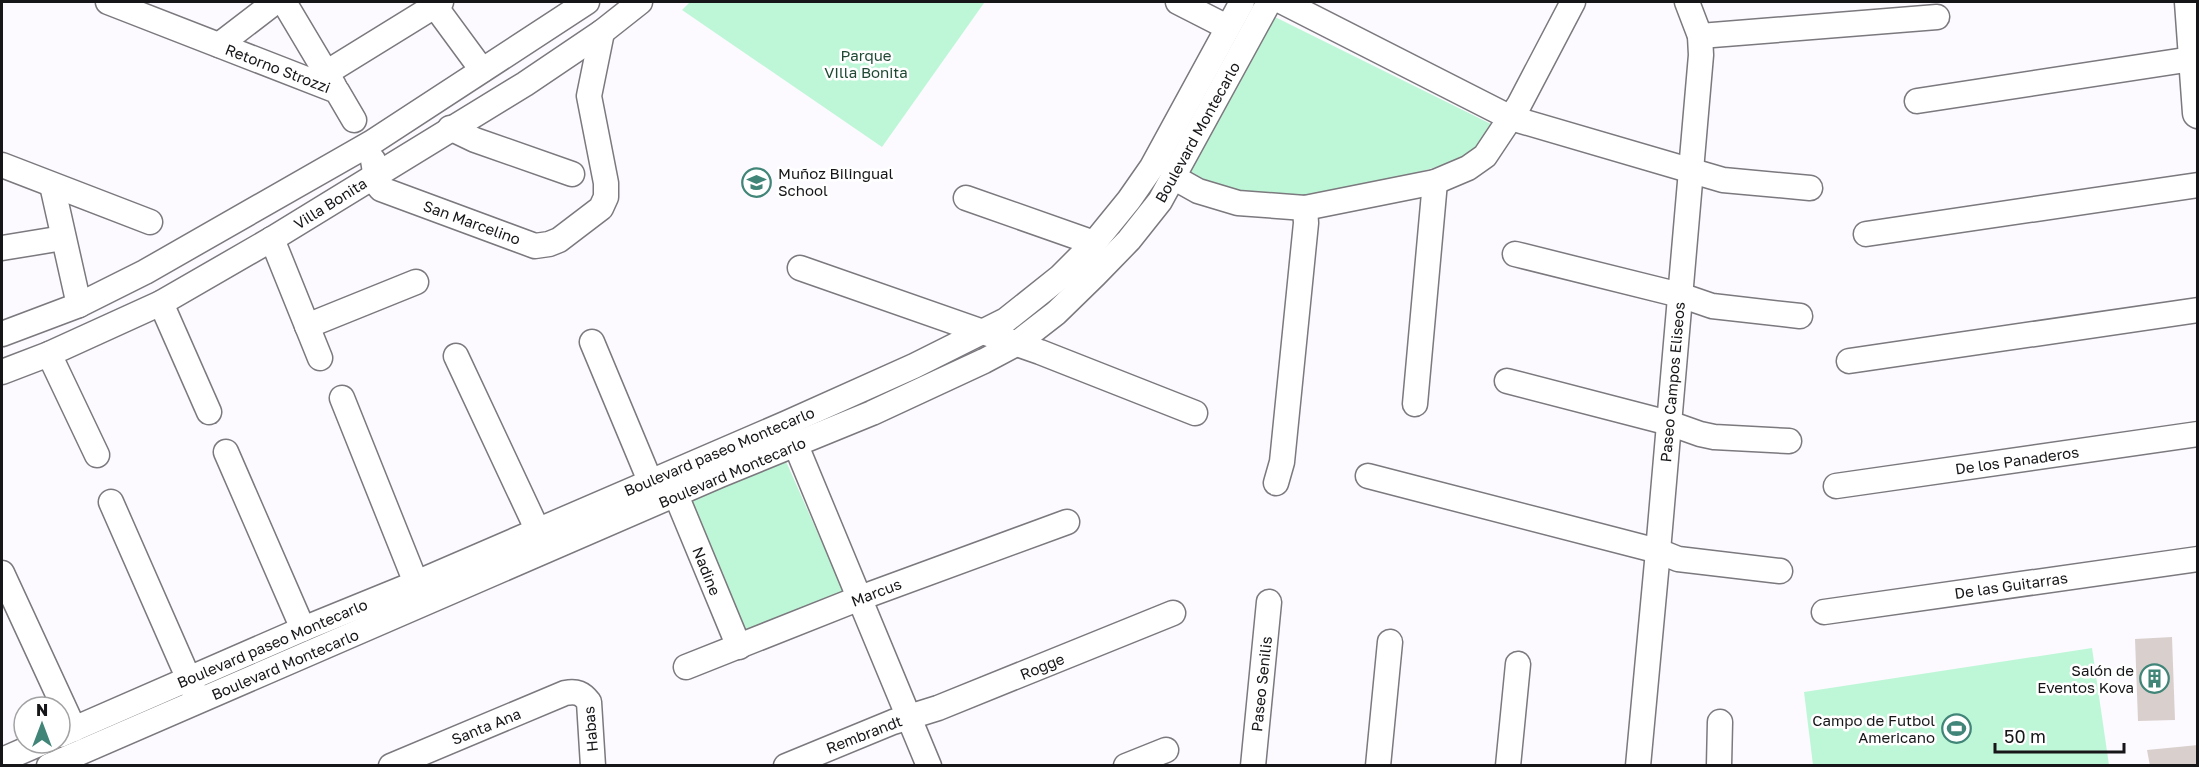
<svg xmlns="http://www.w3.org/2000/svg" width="2199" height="767" font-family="'Golos Text',sans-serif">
<rect width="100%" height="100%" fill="#fcfaff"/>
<g fill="#bef7d7">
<polygon points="690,2 982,2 984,3 882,147 682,10"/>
<polygon points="1275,17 1491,124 1492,137 1464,159 1339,195 1244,199 1191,183 1185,167 1263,23"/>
<polygon points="785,459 846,597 745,635 685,501"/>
<polygon points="2092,648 2109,765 1813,765 1804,692"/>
</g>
<g fill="#d9d0ce">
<polygon points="2172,637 2175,720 2138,721 2135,639"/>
<polygon points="2198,745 2198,766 2150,766 2147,750"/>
</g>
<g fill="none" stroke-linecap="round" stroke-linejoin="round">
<defs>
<g id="minor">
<polyline points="108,2 337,91 354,120"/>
<polyline points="284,2 334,86"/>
<polyline points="432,2 482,70"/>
<polyline points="1178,2 1227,27"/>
<polyline points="1283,2 1511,118 1723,180 1810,188"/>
<polyline points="1700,36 1937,17"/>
<polyline points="219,45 275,2"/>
<polyline points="326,73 441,2"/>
<polyline points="1917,101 2198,58"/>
<polyline points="450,128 475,140 572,174"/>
<polyline points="373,160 377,184 381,189 535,246 549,244 559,240 601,208 606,197 606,183 589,96 602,32"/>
<polyline points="2,165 150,222"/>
<polyline points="1173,177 1198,191 1238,203 1305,208 1435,182 1468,168 1485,156 1519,105 1573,2"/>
<polyline points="52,185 79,305"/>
<polyline points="966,198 1094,243"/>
<polyline points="1866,234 2198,185"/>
<polyline points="272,239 320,358"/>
<polyline points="2,248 63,238"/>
<polyline points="1515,254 1680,295 1712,306 1800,316"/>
<polyline points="800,268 1040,352 1195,413"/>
<polyline points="161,303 209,412"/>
<polyline points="307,326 416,282"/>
<polyline points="2,334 79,305 145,272 371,143 587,2"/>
<polyline points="592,342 650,481"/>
<polyline points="49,354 97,455"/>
<polyline points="456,356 537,529"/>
<polyline points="1849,361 2198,310"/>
<polyline points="2,372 49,354 161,303 272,239 525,84 602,32 640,2"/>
<polyline points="1507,381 1669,423 1700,434 1714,437 1789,441"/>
<polyline points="342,398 416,583"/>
<polyline points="1415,404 1435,182"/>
<polyline points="790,431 929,766"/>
<polyline points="226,452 303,629"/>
<polyline points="1368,476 1658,551 1678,559 1780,571"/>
<polyline points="1276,483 1282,462 1306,223 1305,208"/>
<polyline points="1836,486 2198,434"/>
<polyline points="676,495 739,647"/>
<polyline points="111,502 194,691"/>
<polyline points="2,573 74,729"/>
<polyline points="1824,612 2198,559"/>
<polyline points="686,667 860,598 1067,522"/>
<polyline points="60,735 303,629 416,583 787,423 914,366 1006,320 1060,277 1094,243 1129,200 1152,167 1242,2"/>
<polyline points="2,760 41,743"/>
<polyline points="49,766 720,475 872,413 984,361 1016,344 1056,313 1095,275 1129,240 1160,201 1269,2"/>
<path d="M 391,766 L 565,693 C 577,691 582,693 589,702 L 593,766"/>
<polyline points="786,766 893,722 938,708 1173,613"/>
<polyline points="1126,766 1166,750"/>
<polyline points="1253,766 1269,602"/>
<polyline points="1378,766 1390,642"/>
<polyline points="1508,766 1518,664"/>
<polyline points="1638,766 1658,551 1701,55 1700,36 1687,2"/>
<polyline points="1719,766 1720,722"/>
</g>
<polyline id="major" points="2190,2 2198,113"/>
</defs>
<use href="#minor" stroke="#7b787e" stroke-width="27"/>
<use href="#major" stroke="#7b787e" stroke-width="33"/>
<use href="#minor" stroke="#fff" stroke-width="24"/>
<use href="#major" stroke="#fff" stroke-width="30"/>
</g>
<defs>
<symbol id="school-ring" viewBox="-11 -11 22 22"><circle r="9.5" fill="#fff" stroke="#418578" stroke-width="1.5"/><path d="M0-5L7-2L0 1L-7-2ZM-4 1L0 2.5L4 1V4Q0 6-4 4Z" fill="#418578"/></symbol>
<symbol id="building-ring" viewBox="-11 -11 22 22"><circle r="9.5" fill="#fff" stroke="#418578" stroke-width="1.5"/><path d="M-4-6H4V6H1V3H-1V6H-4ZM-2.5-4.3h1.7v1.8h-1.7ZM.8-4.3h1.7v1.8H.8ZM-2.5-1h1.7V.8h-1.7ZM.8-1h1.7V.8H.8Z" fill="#418578"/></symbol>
<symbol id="stadium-ring" viewBox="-11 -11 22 22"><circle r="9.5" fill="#fff" stroke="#418578" stroke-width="1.5"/><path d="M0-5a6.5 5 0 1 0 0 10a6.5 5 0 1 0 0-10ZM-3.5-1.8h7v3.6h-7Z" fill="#418578"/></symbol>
</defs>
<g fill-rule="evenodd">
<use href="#school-ring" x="740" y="166" width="33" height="33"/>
<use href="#building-ring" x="2138" y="662" width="33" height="33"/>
<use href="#stadium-ring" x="1940" y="712" width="33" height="33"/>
</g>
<g text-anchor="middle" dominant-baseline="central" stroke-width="5" stroke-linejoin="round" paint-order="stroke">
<g font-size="15" fill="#1f4934" stroke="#fff">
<text x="866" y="55">Parque<tspan x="866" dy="17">VIlla Bonita</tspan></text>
</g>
<g font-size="15" fill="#161518" stroke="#fff">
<text transform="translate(278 68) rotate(21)">Retorno Strozzi</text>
<text transform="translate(1197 132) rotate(-61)">Boulevard Montecarlo</text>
<text transform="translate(330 203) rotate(-32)">Villa Bonita</text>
<text transform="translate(472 222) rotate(20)">San Marcelino</text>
<text transform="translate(1672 382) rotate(-85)">Paseo Campos Eliseos</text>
<text transform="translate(719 451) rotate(-23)">Boulevard paseo Montecarlo</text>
<text transform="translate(2017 460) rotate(-8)">De los Panaderos</text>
<text transform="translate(732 472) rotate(-23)">Boulevard Montecarlo</text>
<text transform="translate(707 571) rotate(68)">Nadine</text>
<text transform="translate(2011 585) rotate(-8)">De las Guitarras</text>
<text transform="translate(876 592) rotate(-21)">Marcus</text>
<text transform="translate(272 643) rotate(-23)">Boulevard paseo Montecarlo</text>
<text transform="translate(285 664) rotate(-23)">Boulevard Montecarlo</text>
<text transform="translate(1042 666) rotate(-22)">Rogge</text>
<text transform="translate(1261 684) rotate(-84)">Paseo Senilis</text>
<text transform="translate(486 726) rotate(-22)">Santa Ana</text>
<text transform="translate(590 729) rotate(-95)">Habas</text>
<text transform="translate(864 734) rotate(-21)">Rembrandt</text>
</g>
<g font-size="15" fill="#161518" stroke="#fff" text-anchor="end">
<text x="778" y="173" text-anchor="start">Muñoz Bilingual<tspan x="778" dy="17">School</tspan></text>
<text x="2134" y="670">Salón de<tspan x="2134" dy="17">Eventos Kova</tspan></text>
<text x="1935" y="720">Campo de Futbol<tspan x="1935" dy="17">Americano</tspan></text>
</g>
</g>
<rect width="2199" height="767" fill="none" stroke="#161518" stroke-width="6"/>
<g transform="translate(42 725)"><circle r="28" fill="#ffffff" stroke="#a2a1a3" stroke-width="1.5"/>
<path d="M0-4.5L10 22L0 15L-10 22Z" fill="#418578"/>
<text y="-9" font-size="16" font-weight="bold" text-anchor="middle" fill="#161518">N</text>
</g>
<path d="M1995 743v9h129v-9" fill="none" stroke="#161518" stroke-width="3"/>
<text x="2004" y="743" font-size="18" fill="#161518" stroke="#ffffff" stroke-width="4.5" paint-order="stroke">50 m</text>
</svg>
